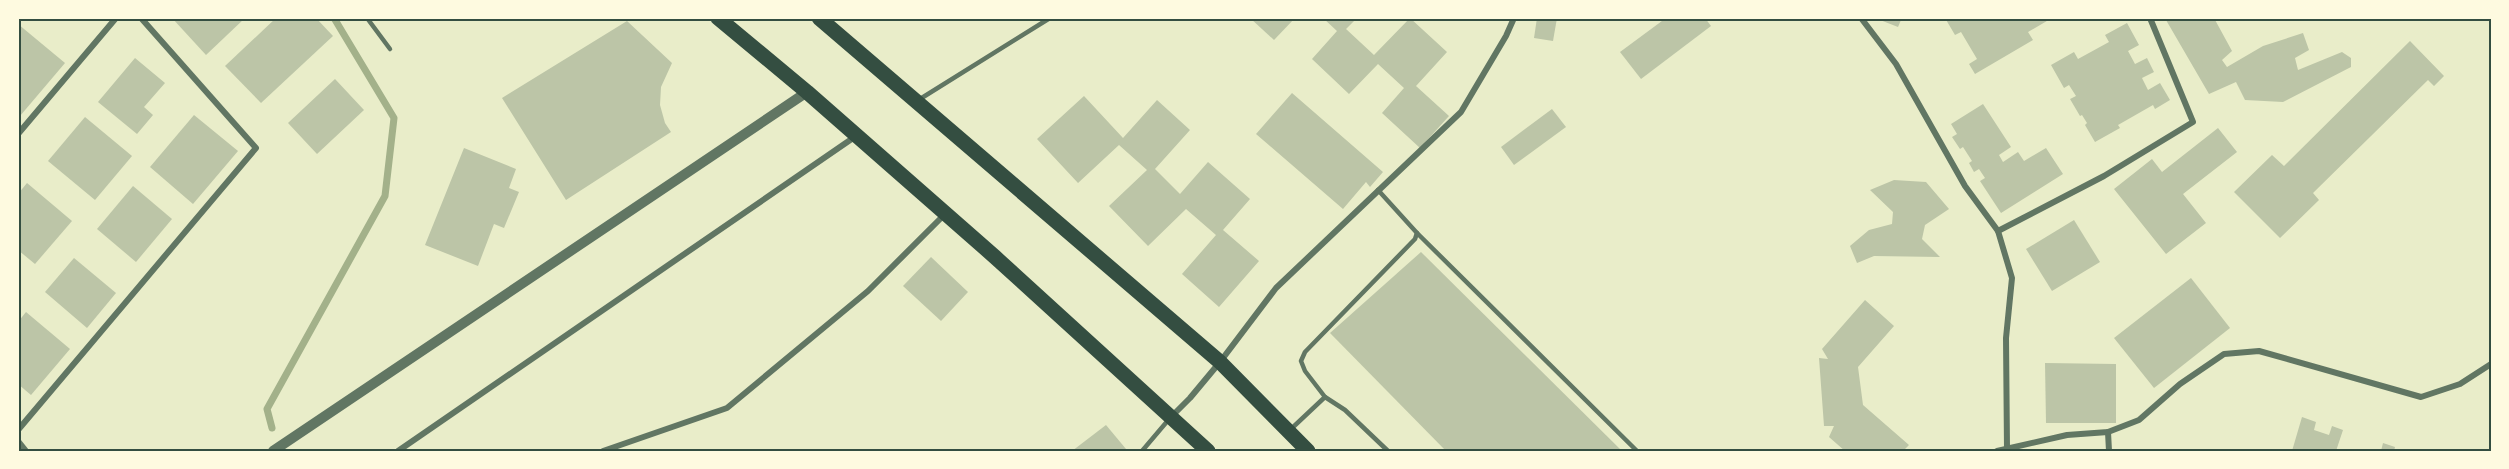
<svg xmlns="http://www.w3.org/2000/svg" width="2509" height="469" font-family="Lato,sans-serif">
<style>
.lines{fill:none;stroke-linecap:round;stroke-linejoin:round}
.stream{stroke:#a3b18a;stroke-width:7}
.building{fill:#bcc5a7}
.service{stroke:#617663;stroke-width:4.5}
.minor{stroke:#617663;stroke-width:6}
.tertiary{stroke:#617663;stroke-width:10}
.primary{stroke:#344e41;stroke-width:15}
.neatline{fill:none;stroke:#344e41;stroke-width:2}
</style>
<rect width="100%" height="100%" fill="#e9edc9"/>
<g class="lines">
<path class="stream" d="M272,428L267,409L385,196L394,118L334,18"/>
</g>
<g class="building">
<path d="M172,18H245L206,55Z"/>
<path d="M276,18H316L333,36L261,103L225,66Z"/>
<path d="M1250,18H1295L1274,40Z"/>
<path d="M1323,18H1357L1346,29L1374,55L1410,18L1447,52L1416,86L1449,116L1420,148L1382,113L1404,88L1378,64L1349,94L1312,59L1337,31Z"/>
<path d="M1537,18H1557L1553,41L1534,38Z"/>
<path d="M1666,18H1705L1711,26L1641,79L1620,52Z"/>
<path d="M1875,18H1897L1901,20L1898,27Z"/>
<path d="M1945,18H2052L2028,32L2033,40L1975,74L1969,64L1977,59L1961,32L1955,35Z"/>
<path d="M2169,18H2214L2232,51L2222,60L2227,67L2263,46L2303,33L2309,50L2295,58L2298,70L2342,52L2351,58V67L2283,102L2245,100L2236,82L2209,94L2166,20Z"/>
<path d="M627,21L672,63L661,87L660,105L665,123L671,132L566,200L502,98Z"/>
<path d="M2127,23L2139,45L2128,51L2135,64L2147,58L2154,72L2142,78L2148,90L2160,83L2170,100L2155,109L2153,105L2118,125L2120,128L2095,142L2085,125L2087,123L2082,115L2080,116L2070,99L2076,96L2069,85L2064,88L2051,65L2074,52L2078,59L2109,42L2105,35Z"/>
<path d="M18,24L65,63L20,116L18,115Z"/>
<path d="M2410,41L2444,76L2434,86L2428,80L2313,193L2319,200L2280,238L2234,192L2272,155L2284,166Z"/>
<path d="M135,58L165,83L144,107L153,115L137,134L98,102Z"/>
<path d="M335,79L364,110L317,154L288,123Z"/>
<path d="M1292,93L1383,172L1370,187L1366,182L1343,209L1256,134Z"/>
<path d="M1084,96L1123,138L1157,100L1190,130L1155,169L1180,194L1208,162L1250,199L1223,230L1259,261L1219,307L1182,274L1216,235L1186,209L1148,246L1109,206L1147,170L1119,145L1078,183L1037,139Z"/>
<path d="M1983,104L2011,147L1999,155L2003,162L2018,152L2024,161L2046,148L2063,174L2001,213L1980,181L1985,178L1979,169L1974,172L1969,163L1972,161L1963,147L1960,149L1952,137L1957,134L1951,124Z"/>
<path d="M1552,109L1566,127L1514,165L1501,147Z"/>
<path d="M194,115L238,151L193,204L150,167Z"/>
<path d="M85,117L132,156L95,200L48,161Z"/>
<path d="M2218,128L2237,152L2183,194L2206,223L2166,254L2114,189L2152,159L2162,172Z"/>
<path d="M464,148L516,169L509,188L519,192L504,228L494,224L478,266L425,245Z"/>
<path d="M1894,180L1926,182L1949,209L1925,225L1922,239L1940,257L1874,256L1857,263L1850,246L1869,230L1892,224L1893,212L1870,190Z"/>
<path d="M27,183L72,221L35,264L18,250V194Z"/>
<path d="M133,186L172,219L136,262L97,229Z"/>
<path d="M2074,220L2100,262L2052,291L2026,249Z"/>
<path d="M1421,252L1622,451H1446L1330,333Z"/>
<path d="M931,257L968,292L941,321L903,286Z"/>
<path d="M74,258L116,293L87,328L45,292Z"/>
<path d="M2191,278L2230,328L2154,388L2114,338Z"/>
<path d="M1865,300L1894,326L1858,367L1863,405L1909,445L1903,451H1845L1829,437L1834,426H1824L1819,358L1828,359L1822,349Z"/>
<path d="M26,312L70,349L31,395L18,384V322Z"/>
<path d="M2045,363L2116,364V423H2046Z"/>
<path d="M2302,417L2316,422L2314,430L2329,435L2332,426L2343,430L2336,451H2292Z"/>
<path d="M1106,425L1126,449L1124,451H1072Z"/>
<path d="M2383,443L2395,447L2394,451H2381Z"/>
</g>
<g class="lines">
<g class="service">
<path d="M367,18L390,49"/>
<path d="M920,99L1050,18"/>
<path d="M1378,190L1417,233L1637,451"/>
<path d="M1325,397L1305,371L1301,361L1305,352L1415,239L1417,233"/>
<path d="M1291,429L1325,397L1345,410L1388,451"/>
<path d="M1142,451L1170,418"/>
</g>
<g class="minor">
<path d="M1861,18L1896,64L1965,186L1998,231L2012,278L2006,338L2007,449"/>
<path d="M18,134L116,18"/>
<path d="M1998,231L2104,176L2193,122L2150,18"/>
<path d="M1172,416L1190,398L1220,362L1276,288L1461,112L1506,36L1514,18"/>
<path d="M18,430L256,148L141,18"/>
<path d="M2108,432L2109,451"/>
<path d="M18,441L26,451"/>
<path d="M398,451L856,136"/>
<path d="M603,451L727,408L868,291L944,215"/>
<path d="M1997,451L2067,435L2108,432L2139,420L2180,384L2224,354L2259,351L2421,397L2460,384L2491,364"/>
</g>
<path class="tertiary" d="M273,451L807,92"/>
<g class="primary">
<path d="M718,18L807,92L995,257L1208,451"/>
<path d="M819,18L1220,362L1308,451"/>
</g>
</g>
<rect width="2509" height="469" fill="none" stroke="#fefae0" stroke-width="39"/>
<rect x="20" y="20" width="2470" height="430" class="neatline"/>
</svg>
